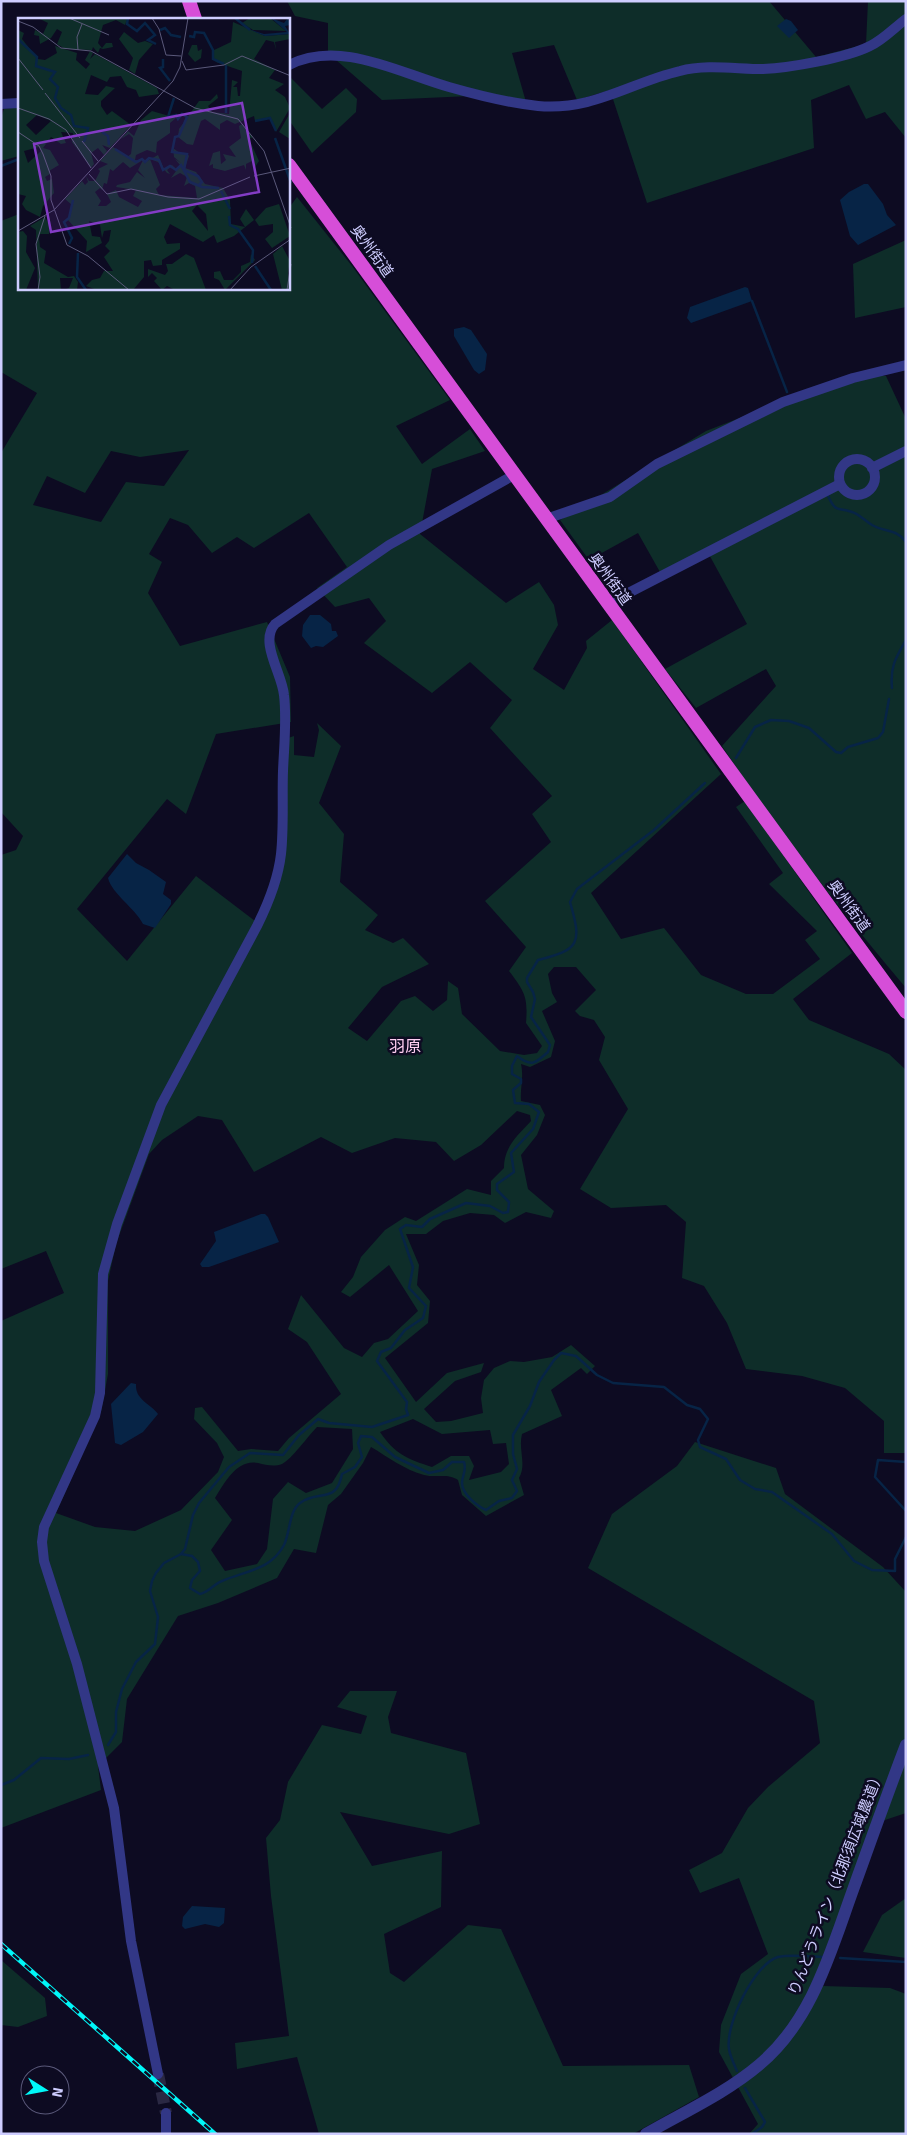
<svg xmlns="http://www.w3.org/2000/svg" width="907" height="2135" font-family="Signika,'Noto Sans JP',sans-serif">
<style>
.green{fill:#0e2d29;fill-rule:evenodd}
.water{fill:#072446}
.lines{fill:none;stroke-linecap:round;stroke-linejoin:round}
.stream{stroke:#072446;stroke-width:2.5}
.tertiary-tunnel{stroke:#2a2843;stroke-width:12;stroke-dasharray:12 6;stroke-linecap:butt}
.minor{stroke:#323786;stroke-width:10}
.tertiary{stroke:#323786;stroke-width:12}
.trunk{stroke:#d64ed8;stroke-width:14}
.rail-casing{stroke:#00f7f8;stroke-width:4.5}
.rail{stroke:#0d0b22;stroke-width:2.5;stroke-dasharray:8;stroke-linecap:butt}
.labels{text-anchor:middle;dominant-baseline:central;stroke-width:5;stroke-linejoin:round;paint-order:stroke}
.street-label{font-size:15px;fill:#cecdff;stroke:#0d0b22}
.neighbourhood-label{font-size:16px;fill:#ffcff2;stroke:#0d0b22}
.inset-river{fill:none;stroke:#072446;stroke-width:2.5}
.inset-road{fill:none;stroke:#5a597a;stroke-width:1}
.view{fill:#833cc5;fill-opacity:0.15;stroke:#833cc5;stroke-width:2.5}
.inset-edge{fill:none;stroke:#cecdff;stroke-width:2.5}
</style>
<rect width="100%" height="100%" fill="#0d0b22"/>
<g class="green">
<path d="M287,1H769L816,57L866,44L868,1H906V138L885,112L866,119L849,85L811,100L814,148L647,203L610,90L577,100L554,45L512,53L528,109L470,96L382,100L328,53V23L295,16Z"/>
<path d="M289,76L322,109L346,88L357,99L356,112L312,153L289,120Z"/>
<path d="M19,107V156L1,161V118L4,109Z"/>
<path d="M297,197L352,266L450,400L396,426L422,464L470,429L485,451L432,469L420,534L506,603L539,582L554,605L558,625L533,669L564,690L587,648L586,641L612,620L721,774L591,893L621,939L664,928L701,975L746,994H773L820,959L805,940L817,931L769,884L783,873L736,807L745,801L852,953L793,999L809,1020L889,1054L906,1070V1453H884V1421L845,1388L802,1376L746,1369L727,1323L704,1286L682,1278L686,1222L666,1205L611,1208L580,1189L628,1109L599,1060L605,1037L594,1020L580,1016L575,1011L596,990L576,967H554L548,974L552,993L557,1002L542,1011L555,1041L551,1057L530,1067L521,1064C524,1078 520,1087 521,1101L540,1105L545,1115L537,1135L521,1155L528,1189L554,1211L551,1218L526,1212L505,1223L494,1215L470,1213L443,1221L426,1234H406L419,1265L417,1285L430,1301L428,1323L385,1358L416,1402L447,1373L484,1363L481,1372L455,1381L424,1409L436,1422L451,1421L483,1413L481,1398L484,1380L494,1368L510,1361L524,1362L552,1357L571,1345L595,1366L587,1374L581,1368L551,1390L562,1416L522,1434C518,1450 527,1464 519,1478L524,1495L486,1516L462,1495L458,1480C448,1473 436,1478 424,1475C405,1470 388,1457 371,1447L363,1463L341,1494L328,1505L316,1553L294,1549L277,1578L218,1603L178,1616L127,1699L122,1742L98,1766L101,1790L1,1828V1321L64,1293L46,1251L1,1269V855L16,850L23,836L1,812V453L37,393L1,372V221L19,214V289H289V208ZM189,450L164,486L126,482L101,522L33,505L47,476L85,493L111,451L140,457ZM309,513L347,567L317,588L335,607L369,598L386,621L364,643L432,693L470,662L512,700L490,728L552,796L532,814L551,842L485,901L526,947L509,971C525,992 528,997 526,1023L542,1046L537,1053L524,1055L500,1051L462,1014L458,988L448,981L447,1000L433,1011L415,996L401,1001L367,1041L348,1028L382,987L429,964L403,938L393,943L365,930L378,915L340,882L344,834L319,803L341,746L317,723L319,730L314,757L294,755V736L288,738L283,855L255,921L196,876L127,961L77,909L167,799L186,814L216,734L291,722L290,677L267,622L180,646L148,593L162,562L149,554L170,518L188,525L212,553L237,537L254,548ZM517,1111L530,1115L531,1121C517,1136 504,1147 504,1168L491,1181V1195L467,1189L416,1221L405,1217L385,1230L361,1257L353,1277L341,1292L350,1297L389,1265L418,1311L388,1339L374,1343L362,1357L344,1348L301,1295L288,1329L307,1342L341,1394L289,1438L278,1451L251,1449L238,1451L202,1407L195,1408L194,1419L217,1443L224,1457L218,1472L181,1510L135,1531L95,1527L56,1513L101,1412L108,1374V1281L116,1244L149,1154L162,1140L198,1116L222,1120L254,1172L321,1137L352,1153L395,1138L436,1142L454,1161L481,1145ZM413,1419L442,1434L490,1430L493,1444L506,1443L509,1464L501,1472L469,1480L474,1466L469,1456H451L432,1467C407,1459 395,1454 380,1432ZM317,1427L352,1429L353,1449L332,1483L306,1493L288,1482L273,1499L267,1549L257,1564L225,1571L211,1550L232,1520L215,1498C225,1482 237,1459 258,1463C266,1465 274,1467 282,1464C291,1460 309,1435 317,1427Z"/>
<path d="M906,240V307L855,318L853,264Z"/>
<path d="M850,375L886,376L906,419V988C841,911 778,830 722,746L776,686L766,669L696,708L665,669L747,624L706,549L660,572L638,533L589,560L560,520L706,431Z"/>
<path d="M695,1442L776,1468L785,1494L883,1567L906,1592V1813L873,1824L823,1986L890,1988L906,1994V2134H749L758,2124L719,2052L721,2025L741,1974L768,1954L739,1878L700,1893L689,1870L722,1853L748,1808L768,1787L820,1743L814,1701L588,1568L612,1514L677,1466Z"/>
<path d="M350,1691H397L388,1717L391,1733L466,1753L480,1824L449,1834L340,1812L372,1866L442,1851L441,1907L384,1934L390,1973L404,1982L468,1925L501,1929L563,2066L689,2065L699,2097L633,2134H319L297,2057L237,2069L235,2043L289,2036L271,1896L266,1838L280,1820L288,1782L322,1725L361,1734L367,1716L337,1707Z"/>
<path d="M906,1898V1958L863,1952L882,1915Z"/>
<path d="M1,1960L45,1998L47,2016L18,2027L1,2025Z"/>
</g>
<g class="water">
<path d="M786,19L791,21L798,30L789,38L777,26Z"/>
<path d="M864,184H868L883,204L887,215L896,225L858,245L850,236L840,200L849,192Z"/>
<path d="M745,287L748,288L752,301L691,323L687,318L690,307Z"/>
<path d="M464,327L471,330L487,354L485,370L479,374L474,370L454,336V329Z"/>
<path d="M310,615H320L331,624L332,631H336L338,636L323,647L316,646L311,648L302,636L303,625Z"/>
<path d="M127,854L136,863L149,870L166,882L163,894L171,900V904L155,928L143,924C135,908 112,894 108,878Z"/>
<path d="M261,1214H265L268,1217L279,1242L209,1267H202L200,1264L216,1241L214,1232Z"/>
<path d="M131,1383L136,1384C135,1400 150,1403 158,1414L143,1432L121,1445L115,1443L111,1404Z"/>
<path d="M192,1906L225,1908L224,1923L219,1927L205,1924L185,1929L182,1926L183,1917Z"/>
</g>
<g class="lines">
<g class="stream">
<path d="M1,166L19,159"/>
<path d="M752,301L787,392"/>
<path d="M828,496C837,515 838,506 852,512C859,514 865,521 872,525C884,532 897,529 906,542"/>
<path d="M892,688C890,667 895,659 906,640"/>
<path d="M736,758L755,727L771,720L789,721L809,728L836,752L841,753L848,747L878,738L883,732L889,699"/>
<path d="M906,1462L878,1460L875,1477L906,1511"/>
<path d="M181,1554L192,1556L198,1562L200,1571L192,1580L190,1588L200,1594C209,1592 214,1584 222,1581C245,1571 271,1570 284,1545C290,1533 289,1511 300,1503C319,1489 336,1505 342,1474L355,1467L362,1457L358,1443L361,1436L372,1437L395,1457L429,1473L443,1470L452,1462H464C467,1471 462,1475 462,1483C462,1494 477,1506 486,1510L499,1501L512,1498L517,1491L512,1480L517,1469L513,1454V1435L530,1406L539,1382L554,1360L561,1353L576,1356L597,1375L613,1383L664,1387L687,1405L700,1409L708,1419L698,1440L700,1447L726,1459L740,1480L755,1489L772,1492L832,1534L854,1561L872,1570L895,1571V1559L906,1537"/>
<path d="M108,1745L116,1732V1712L122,1689L136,1662L155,1644L158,1617L150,1591L152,1581L156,1573L164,1563L181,1554L185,1549L193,1515L199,1503L229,1467L250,1453L283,1455L299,1435L318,1419L329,1423L372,1427L408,1415L406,1409L407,1402L377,1361L381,1352L391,1348L405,1330L423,1318L426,1306L409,1288L413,1267L400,1229L406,1225L422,1227L430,1219L466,1203L490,1206L503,1213L508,1212L509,1202L497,1190V1184L514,1172L511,1153L533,1129L539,1112L529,1104L515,1103L513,1090L521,1083V1079L512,1074V1066L517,1056C531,1067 535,1064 548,1052L550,1045L531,1017L535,999L533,992L527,982V978L538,960C580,950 582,943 570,902L577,889L654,830L705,783"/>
<path d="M1,1785L14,1780L41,1758L69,1759L88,1755"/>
<path d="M840,1958L906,1962"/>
<path d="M737,2071C734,2064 730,2056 729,2049C725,2025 754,1964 778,1957C791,1954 811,1957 825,1957"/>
<path d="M745,2088L765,2122L762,2127L752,2134"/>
</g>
<path class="tertiary-tunnel" d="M158,2074L166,2113"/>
<g class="minor">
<path d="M289,65C340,39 399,73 449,87C477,95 509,103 538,106C593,111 629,83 680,71C706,64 736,69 763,69C789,68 846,58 870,46C883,40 894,28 906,19"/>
<path d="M1,104L19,103"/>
<circle cx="857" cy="477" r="18"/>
<path d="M872,468L906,451"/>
<path d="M546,519L610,497L657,464L783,402L853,378L906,365"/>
<path d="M607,604L840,484"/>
<path d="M158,2074L131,1941L114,1808L77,1664L44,1561L42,1542L44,1527L95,1416L100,1393L103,1274L117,1224L161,1105L257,926C268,904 278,880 281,854C284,827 282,798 283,771C284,746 287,720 284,695C282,673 259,642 275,624L389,545L514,475"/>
<path d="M166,2113V2134"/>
</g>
<path class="tertiary" d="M646,2134C684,2112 726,2093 759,2065C813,2020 831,1950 854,1887C871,1840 888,1792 906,1745"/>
<g class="trunk">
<path d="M189,1L195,19"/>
<path d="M289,165L906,1012"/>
</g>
<defs>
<path id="rail" d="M1,1944L215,2134"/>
</defs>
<use href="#rail" class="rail-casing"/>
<use href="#rail" class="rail"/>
</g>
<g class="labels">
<g class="street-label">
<text transform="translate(372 251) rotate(54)">奥州街道</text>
<text transform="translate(610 579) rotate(54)">奥州街道</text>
<text transform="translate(849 906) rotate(54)">奥州街道</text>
<text transform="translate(836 1883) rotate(-69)">りんどうライン（北那須広域農道）</text>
</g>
<g class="neighbourhood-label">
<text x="405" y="1047">羽原</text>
</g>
</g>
<g transform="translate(18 18)">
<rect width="272" height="272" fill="#0d0b22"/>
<path d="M20,0H110L107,7L98,2L85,7L80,25L84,30L88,25H94L95,29L85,31L82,30L80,35L75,29L74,32L47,31L39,26L44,14L39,11L33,20L22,26L21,18L16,17L17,12L25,16L30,5ZM232,0H252L268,13L235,12L224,5ZM215,4L247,18L272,16V21L257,24L258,32L256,24L248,22L236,41L257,52L251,60L266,66L257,72L267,79L272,90L258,114L252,100L237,103L236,98L217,106L209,102L202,106V112L187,101L183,103L175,127L169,126L160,119L161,111L181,83H192L199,76L200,80L190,88L194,94L211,96L214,62L220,64L215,69H219L220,78H222L224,53L198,44L194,38V33L213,24ZM0,12L6,15L4,21L20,41L27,42L39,35L37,28L59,35L58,42L68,51L72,46L67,42L72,33L75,35L72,41L77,36L139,70L141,76L121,79L118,72L109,69L103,58L92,59L89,64L73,57L67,76L80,77L88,68L97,70L83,83V88L89,97L94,93L113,107L92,130L84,127L89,133L86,137L80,130L73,135L76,146L73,150L54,124L55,115L43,114L48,125L43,126L33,119L25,130L32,132L41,147L31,153L32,156L27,159L29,163L34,161L36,175L25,188L22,199L8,192L4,186L8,178L0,176ZM19,97L33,103L18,117L8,107ZM21,129L23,133L10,145L6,133ZM106,14L120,25L127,23L135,26L121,42L117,56L111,52L115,40L101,21ZM174,27H179L180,33L184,31L183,40L177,44L170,36ZM134,93L158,100L152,105V115L139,124L138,135L129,132L118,137L117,142L129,143L140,137L146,151L154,147L158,151L162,147L157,141L163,145L156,139L155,130L163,136L169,135L171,138L167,150L178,154L187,166L205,170L212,182L213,206L227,209L222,201L228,191L236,202L216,218L199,225L196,217L185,224L152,206L146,219L149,226L162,225V231L144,242V247L135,248L133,242L126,243V259L115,272H79L68,268L74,262L82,260L86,253H95L86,239L92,233L87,228L91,223L93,212L86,213L84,220L82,207L71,203L74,218L82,219L84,225L68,234L69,223L50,202L54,187L47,181L64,163L67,167L70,164L68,158L71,163H77L82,153L80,151L90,146L82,143L95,129L109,139L113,136L115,120L111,116L103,121L110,113L116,118L123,102ZM132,141L140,144L149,155L152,156L149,152L153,149L156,151L158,153L153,160L162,155L169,159L166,168L171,165L177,168L179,180L141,177L138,171L142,167ZM125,142L120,152L127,160L119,154L112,164L99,167L98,169L118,172L115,178L124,183L120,189L101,179L98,172L89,176L93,184L88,188H80L83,183L77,174L82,170L84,172L86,165L89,166L92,151L95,153L105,144L112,150ZM179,187L188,196L190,213L174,193ZM272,95V121L261,114ZM224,106L235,119L231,121L241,143L237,149L236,142L228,146V152L226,147L207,153L195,150V146L191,148L195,135L202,133L203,146L208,142L205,136L218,139L211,129L223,120L221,108ZM261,186L272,218L254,230L247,221L255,214V206L241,208L237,202L248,190ZM27,199L32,208L31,216H22L21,220L22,229L28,233L26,245L50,259L56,258L60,264L59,272H45L51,270L55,260H42L43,272H20L18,212L12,208ZM5,213L9,218L8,234L17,250L8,272H0V214ZM264,228L272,243L270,255L272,272H264L255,236ZM168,236L176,240L188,272H157L149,268L144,272L136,263L139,260L134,255L130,259V251L147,257L150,253L148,246H154ZM233,236L237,242L207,272L201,262L196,260V254L202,253L206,262H215L223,254V248L232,244Z" fill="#0e2d29" fill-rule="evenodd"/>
<path d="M253,0L266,5L270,0L272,7L267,8L272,16L247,18L230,11L246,16L269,14Z" fill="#072446"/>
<path class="inset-river" d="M110,0L109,6L119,13L127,5L137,17L130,22L138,26M217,0L232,12M142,12L147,10L153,17L163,19M171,18L176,19L177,14L186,15L195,32V41L206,46M0,21L19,39L18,48L37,54L32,61L40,69L37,80L43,90L53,97L56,108L70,110L66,124M145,41V49L142,50L152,63M156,80L150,99L158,97L160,101L164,96L169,99L161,118L157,119L154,134L169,136L166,152L180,158L184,164L181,167M208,95V47M237,103L252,100L258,113M84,114L90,118L91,127M257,120L273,165M97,131L118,144L124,141L127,144L131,140L141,142L145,152L152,148L158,152L163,147L172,164L184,169L201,170M203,173L212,191M211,198L212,207L220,211L235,232L234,245M51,226L54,220L46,204L51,200L55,182M60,235L59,259L68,272M237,248L253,272"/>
<path class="inset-road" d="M51,0L91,17M134,0L141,11L148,37L163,38M0,3L15,9L43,30L73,33L177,90L220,101L246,133L273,210M60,32L59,19L64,6M0,40L25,72M164,43L168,52L206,47L224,38L273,58M27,75L62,120M0,90L31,101L48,112L73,150M0,114L21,128L25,136L33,158V182L49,227L70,238L111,272M64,123L80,143M71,156L89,176L113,171L150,179L181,181L232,159M236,158L273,150M0,213L36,192L155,63L162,49L170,0M20,272L22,259L18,226L27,198M212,272L233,249L273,221M269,272L273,246"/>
<path class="view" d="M224,85L241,174L33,214L16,126Z"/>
<rect width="272" height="272" class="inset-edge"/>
</g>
<rect width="907" height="2135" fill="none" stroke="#cecdff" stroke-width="5"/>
<g transform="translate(45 2090) rotate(101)"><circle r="24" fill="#0d0b22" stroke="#5a597a"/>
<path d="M0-4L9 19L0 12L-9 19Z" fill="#00f7f8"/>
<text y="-8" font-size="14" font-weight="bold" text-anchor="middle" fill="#cecdff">N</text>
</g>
</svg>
